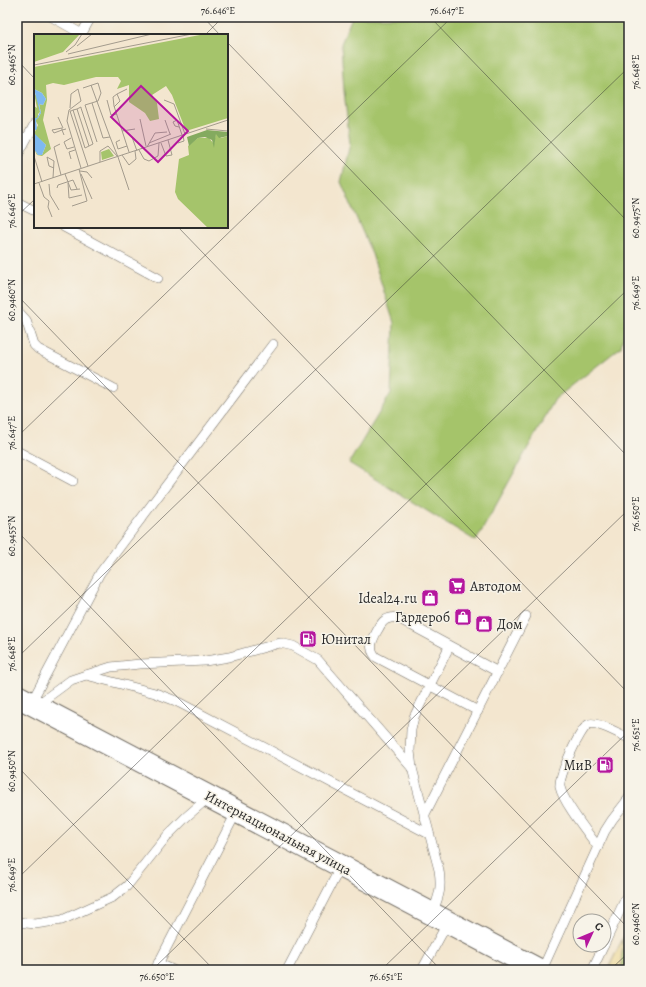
<svg xmlns="http://www.w3.org/2000/svg" width="646" height="987" font-family="Alegreya,serif">
<style>
.green{fill:#a5c46b;stroke:#68784b}
.sand{fill:#eeda9e;stroke:#8c8264}
.lines{fill:none;stroke-linecap:round;stroke-linejoin:round}
.service-casing{stroke:#716c64;stroke-width:10}
.primary-casing{stroke:#716c64;stroke-width:24}
.service{stroke:#fff;stroke-width:9}
.primary{stroke:#fff;stroke-width:22}
.ticks{fill:none;stroke:#2b2b2b;stroke-width:1;stroke-opacity:0.45}
.labels{text-anchor:middle;dominant-baseline:central;stroke-width:3;stroke-linejoin:round;paint-order:stroke}
.poi-label{font-size:14px;fill:#2b2b2b;stroke:#f7f3e8;text-anchor:start}
.street-label{font-size:14px;fill:#2b2b2b;stroke:#f7f3e8}
.inset-road{fill:none;stroke:#a39b8d;stroke-width:1}
.view{fill:#b5179e;fill-opacity:0.15;stroke:#b5179e;stroke-width:2}
.inset-edge{fill:none;stroke:#2b2b2b;stroke-width:2}
.neatline{fill:none;stroke:#2b2b2b;stroke-width:1.5}
.ticks-label{font-size:10px;text-anchor:middle;fill:#2b2b2b}
</style>
<rect width="100%" height="100%" fill="#f7f3e8"/>
<filter id="ink" filterUnits="userSpaceOnUse"><feTurbulence type="fractalNoise" baseFrequency=".025" numOctaves="2"/><feDisplacementMap in="SourceGraphic" scale="8" xChannelSelector="R" yChannelSelector="G"/><feConvolveMatrix kernelMatrix="1 2 1 2 8 2 1 2 1" color-interpolation-filters="sRGB"/></filter>
<filter id="wash" filterUnits="userSpaceOnUse"><feTurbulence type="fractalNoise" baseFrequency=".012" numOctaves="4" result="noise"/><feDisplacementMap in="SourceGraphic" scale="16" xChannelSelector="R" yChannelSelector="G"/><feGaussianBlur stdDeviation="0.9" result="paint"/><feColorMatrix in="noise" values="0 0 0 0 0 0 0 0 0 0 0 0 0 0 0 0 0 1.4 0 .05"/><feComposite in="paint" operator="in"/></filter>
<g filter="url(#wash)">
<rect width="100%" height="100%" fill="#f3e6cf"/>
<g class="green">
<path d="M352,17H629V306L621,347L555,399L476,541L349,463L391,393L394,323L372,254L341,182L350,144L344,91L341,44Z"/>
<path d="M629,925V970H626L621,965L623,938Z"/>
</g>
<path class="sand" d="M623,938L621,965L626,970H609L608,969Z"/>
</g>
<g filter="url(#ink)">
<g class="lines">
<defs>
<g id="service">
<path d="M52,17L82,34"/>
<path d="M81,35L91,17"/>
<path d="M17,134L26,139"/>
<path d="M17,157L35,123"/>
<path d="M17,202L35,211"/>
<path d="M64,227L158,278"/>
<path d="M17,310L26,320L34,345L38,349L113,388"/>
<path d="M17,451L73,481"/>
<path d="M86,675L155,693L176,701L429,834"/>
<path d="M31,703L100,573L273,344"/>
<path d="M37,705L71,680L86,675L111,667L140,664L205,661L229,657L280,643L293,646L318,660L412,768"/>
<path d="M478,711L376,657C368,648 372,641 377,631C379,628 381,623 384,621C387,618 391,618 396,617L498,672"/>
<path d="M424,816L526,616"/>
<path d="M598,847C588,833 563,802 560,787C558,777 580,728 589,724C597,721 621,735 629,738"/>
<path d="M432,914C439,896 442,889 439,870L412,768L410,751L411,730L414,717L449,647"/>
<path d="M17,922L35,924L62,920L113,897L127,886L167,836L186,817L209,797"/>
<path d="M604,945L629,891"/>
<path d="M158,963L173,970"/>
<path d="M155,970L237,811"/>
<path d="M287,970L341,866"/>
<path d="M422,970L448,922"/>
<path d="M542,970L605,831L612,820L629,798"/>
<path d="M592,970L604,945"/>
</g>
<path id="primary" d="M17,696L539,970"/>
</defs>
<use href="#service" class="service-casing"/>
<use href="#primary" class="primary-casing"/>
<use href="#service" class="service"/>
<use href="#primary" class="primary"/>
</g>
</g>
<path class="ticks" d="M203,17L220,35M430,17L629,223M205,35L223,17M227,42L629,458M17,60L35,79M17,216L35,199M178,227L629,694M17,295L629,929M17,437L452,17M17,531L441,970M17,658L629,67M17,766L214,970M17,879L629,288M152,970L629,509M381,970L629,731M610,970L629,952"/>
<defs>
<symbol id="supermarket-square" viewBox="-11 -11 22 22"><rect x="-9" y="-9" width="18" height="18" rx="4" fill="#b5179e" stroke="#f7f3e8"/><path d="M-6-5.5h2.5l.6 2H6L4.5 2H-2.5L-4.4-4H-6ZM-1.5 3.2a1.3 1.3 0 1 0 .1 0ZM3 3.2a1.3 1.3 0 1 0 .1 0Z" fill="#fff"/></symbol>
<symbol id="shop-square" viewBox="-11 -11 22 22"><rect x="-9" y="-9" width="18" height="18" rx="4" fill="#b5179e" stroke="#f7f3e8"/><path d="M-5-2.5h2.3a2.7 3.5 0 0 1 5.4 0H5L5.5 6h-11ZM-1.5-2.5h3a1.5 2.3 0 0 0-3 0Z" fill="#fff"/></symbol>
<symbol id="fuel-square" viewBox="-11 -11 22 22"><rect x="-9" y="-9" width="18" height="18" rx="4" fill="#b5179e" stroke="#f7f3e8"/><path d="M-5.5-6h7V0h2V4h1.3V-2.5L3-4.5l.8-.8L6-3V5H2.5V1h-1V6h-7ZM-4.2-4.7v3.2H.2V-4.7Z" fill="#fff"/></symbol>
</defs>
<g fill-rule="evenodd">
<use href="#supermarket-square" x="447" y="576" width="20" height="20"/>
<use href="#shop-square" x="420" y="588" width="20" height="20"/>
<use href="#shop-square" x="453" y="607" width="20" height="20"/>
<use href="#shop-square" x="474" y="614" width="20" height="20"/>
<use href="#fuel-square" x="298" y="629" width="20" height="20"/>
<use href="#fuel-square" x="595" y="755" width="20" height="20"/>
</g>
<g class="labels">
<g class="poi-label">
<text x="470" y="586">Автодом</text>
<text x="417" y="598" text-anchor="end">Ideal24.ru</text>
<text x="450" y="617" text-anchor="end">Гардероб</text>
<text x="497" y="624">Дом</text>
<text x="321" y="639">Юнитал</text>
<text x="592" y="765" text-anchor="end">МиВ</text>
</g>
<g class="street-label">
<text transform="translate(278 833) rotate(28)">Интернациональная улица</text>
</g>
</g>
<g transform="translate(34 34)">
<rect width="194" height="194" fill="#f3e6cf"/>
<path d="M0,0H46L29,18L0,28ZM171,0H194V84L152,97L138,61L132,52L118,61L123,69L125,85L116,87L111,79L95,68V51L83,55L87,47L84,43H62L30,51L19,49L12,51L13,66L9,86L17,115L8,122L3,121L0,115L4,121H8L12,111L0,100L4,91L0,84V72L3,74L0,59L3,62L6,78L4,80V84L7,79L5,70L9,71L12,65L8,59L0,55V33ZM182,99L187,104L194,102V194H174L144,165L141,158L145,125L155,121L154,112L164,104H175L180,110ZM75,115L80,122L68,126L67,118Z" fill="#a5c46b"/>
<path d="M173,96L194,98V102L185,104L182,100L180,114L178,106L171,103L164,104L155,112L153,103Z" fill="#84aa5f"/>
<path d="M0,55L8,59L12,65L9,71L5,70L7,79L4,84L2,86L3,95L0,97V84H3L6,78ZM0,99L12,111L8,121H4L0,115Z" fill="#7eb9f0"/>
<path class="inset-road" d="M43,12L58,0M32,18L41,11L48,0M34,20L118,0M0,31L158,0M57,51L76,103L69,104L58,69M49,54L64,49M83,60L79,63L80,72L95,118M73,66L77,81L83,80M130,66L140,70L151,100M80,73L86,67L83,60L93,55M36,74L37,60L44,55L47,67L35,76L33,87L47,134M43,75L55,112L59,110L47,74V73L43,75L39,76L37,77H36L54,132M39,76L51,114L55,112M24,83L29,94M106,85L112,112M131,86L136,100M145,93L141,92L139,88L143,86L148,101M172,95L194,97M88,97L101,95M30,101L28,96V94L18,96L20,99L28,96L32,95M76,103L84,123M98,103L103,117M37,104L30,108L33,115L40,113M86,106L82,108L84,115L93,112M63,108L51,71L64,67L67,59L64,49M115,109L137,100M127,109L132,122L138,121L134,106M144,109L150,107L149,101M26,110L20,113L27,141M113,113L121,99L133,98M105,116L110,125L115,127L124,122L125,109M88,121L95,131L102,125L101,117M0,122L8,148M37,125L35,118L41,116M66,128V117L74,112L84,123L95,156M46,137L53,138L58,144M31,140L37,156L46,155M47,140L58,165M19,144L20,127L13,123L15,132L20,134M5,149L10,163L15,167L14,173L18,183M34,149L35,164L48,161M0,150L194,86M15,150L16,161L25,176M23,154L24,151L39,146L43,155M38,172L53,167L45,135"/>
<path class="view" d="M107,52L154,97L124,128L77,83Z"/>
<rect width="194" height="194" class="inset-edge"/>
</g>
<rect width="646" height="987" fill="none" stroke="#f7f3e8" stroke-width="44"/>
<g transform="translate(592 933) rotate(46)"><circle r="19" fill="#f7f3e8" stroke="#a5a39c"/>
<path d="M0-3L7 15L0 10L-7 15Z" fill="#b5179e"/>
<text y="-6" font-size="11" font-weight="bold" text-anchor="middle" fill="#2b2b2b">С</text>
</g>
<rect x="22" y="22" width="602" height="943" class="neatline"/>
<g class="ticks-label">
<text x="218" y="14">76.646°E</text>
<text x="447" y="14">76.647°E</text>
<text transform="translate(11 65) rotate(-90)" y="4">60.9465°N</text>
<text transform="translate(635 72) rotate(-90)" y="4">76.648°E</text>
<text transform="translate(11 211) rotate(-90)" y="4">76.646°E</text>
<text transform="translate(635 218) rotate(-90)" y="4">60.9475°N</text>
<text transform="translate(635 293) rotate(-90)" y="4">76.649°E</text>
<text transform="translate(11 300) rotate(-90)" y="4">60.9460°N</text>
<text transform="translate(11 433) rotate(-90)" y="4">76.647°E</text>
<text transform="translate(635 514) rotate(-90)" y="4">76.650°E</text>
<text transform="translate(11 536) rotate(-90)" y="4">60.9455°N</text>
<text transform="translate(11 654) rotate(-90)" y="4">76.648°E</text>
<text transform="translate(635 735) rotate(-90)" y="4">76.651°E</text>
<text transform="translate(11 771) rotate(-90)" y="4">60.9450°N</text>
<text transform="translate(11 875) rotate(-90)" y="4">76.649°E</text>
<text transform="translate(635 924) rotate(-90)" y="4">60.9460°N</text>
<text x="157" y="980">76.650°E</text>
<text x="386" y="980">76.651°E</text>
</g>
</svg>
